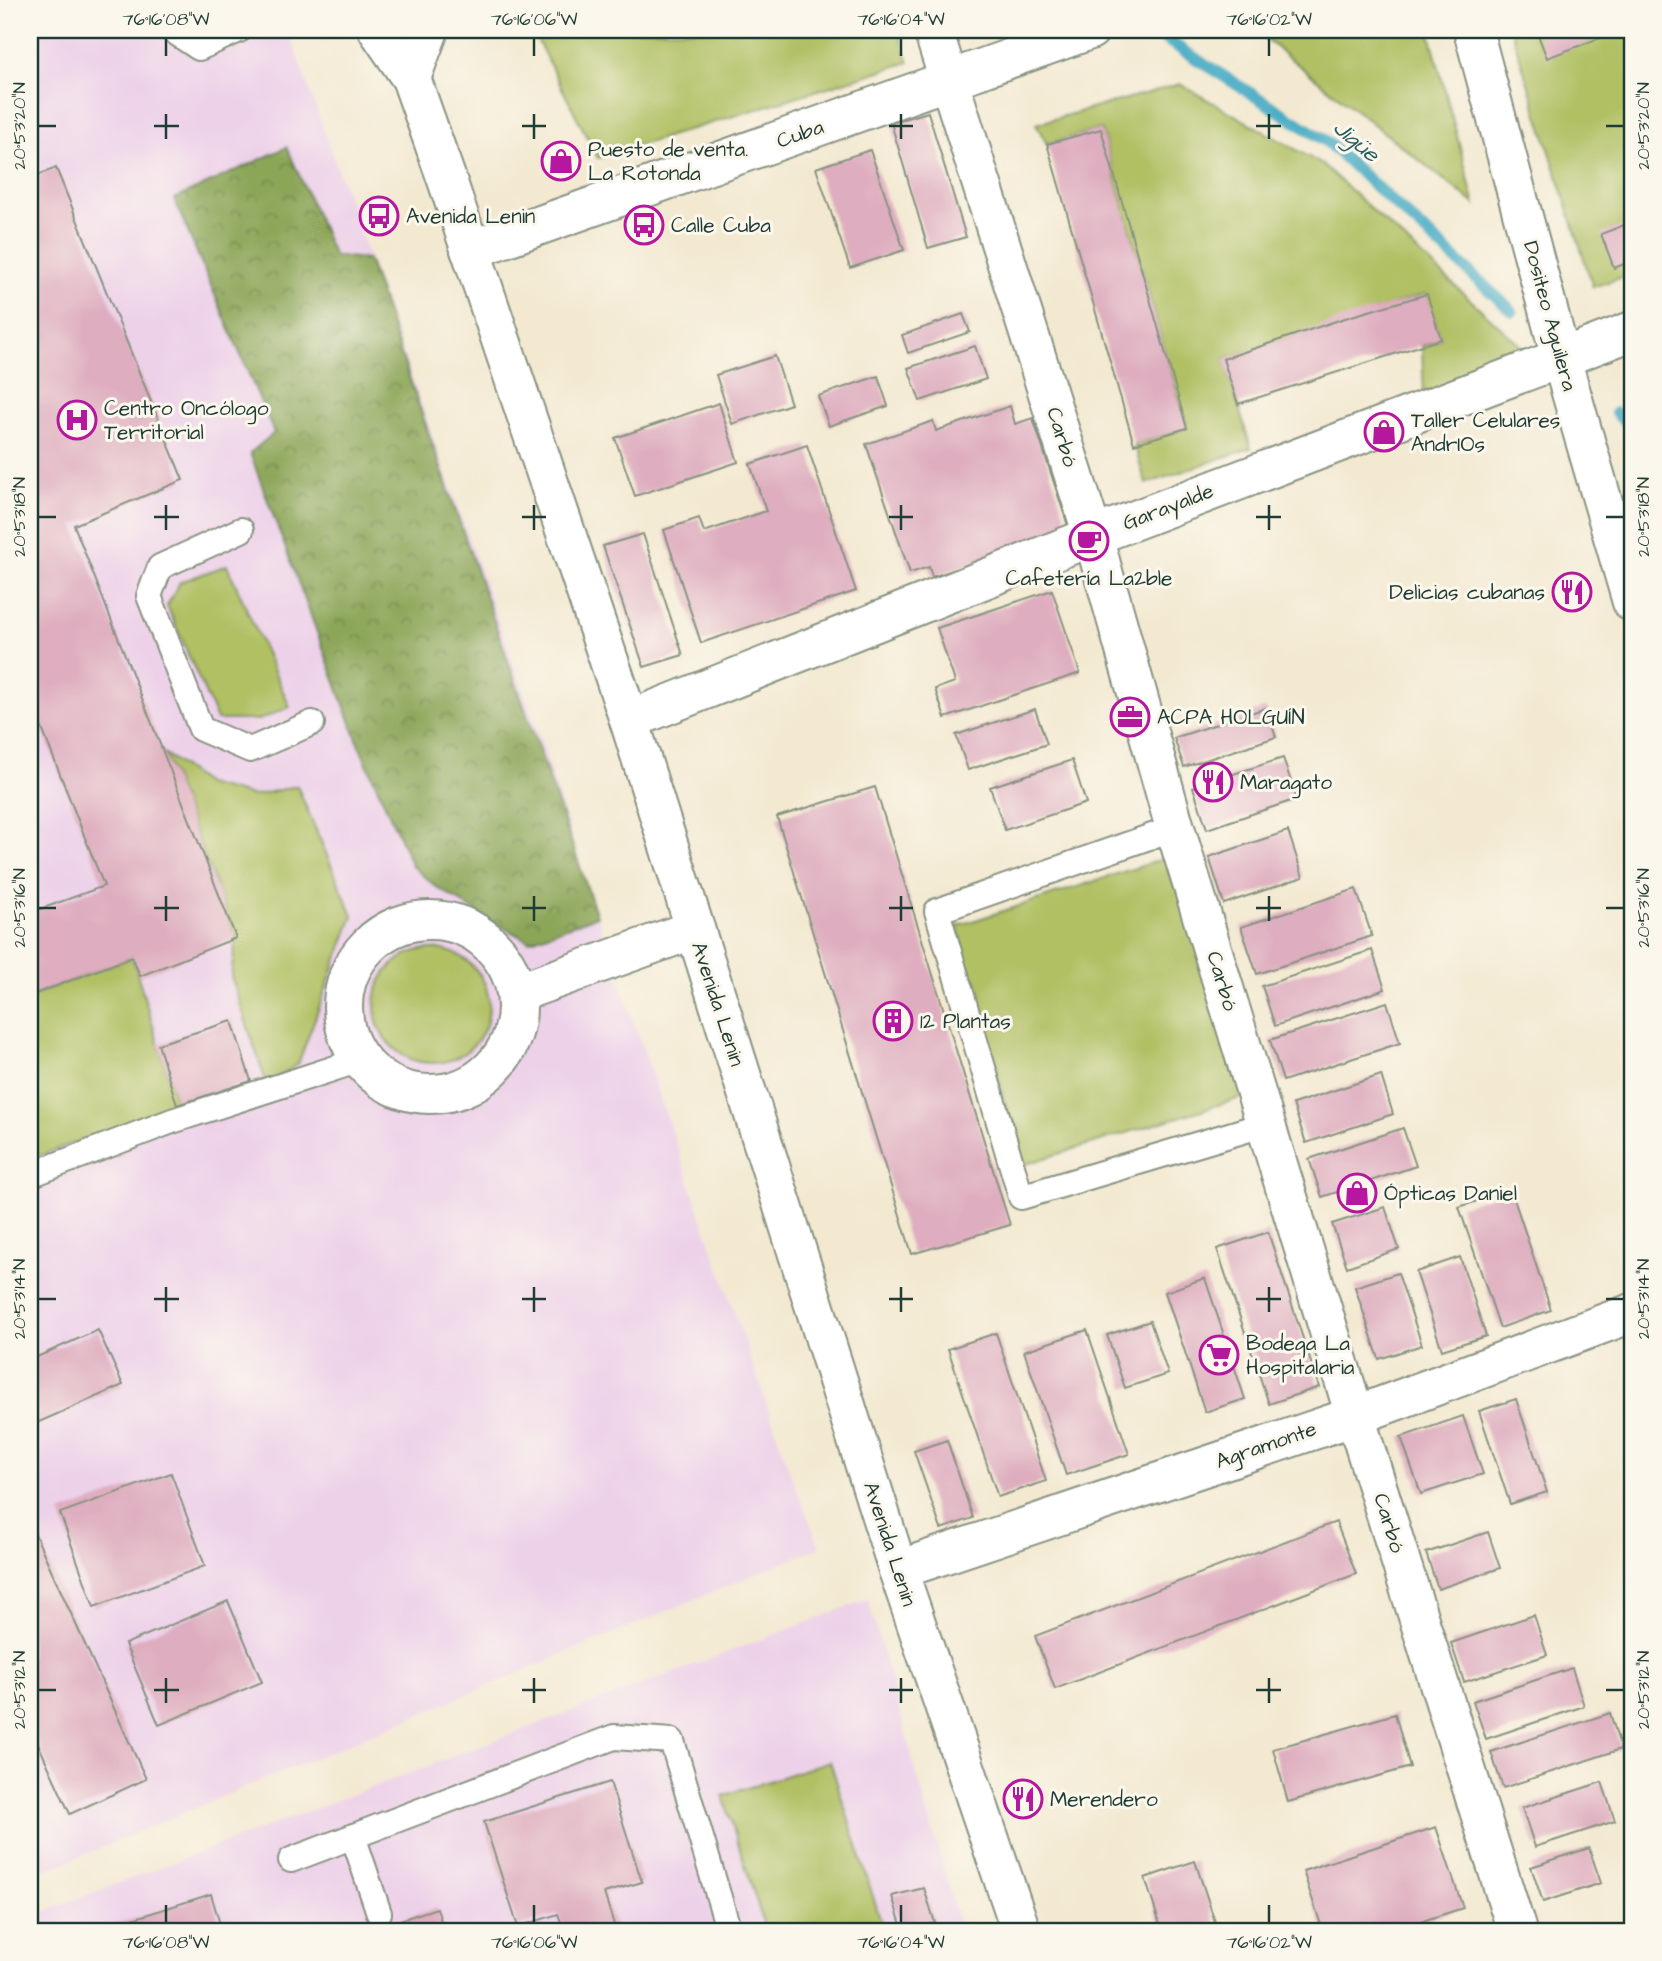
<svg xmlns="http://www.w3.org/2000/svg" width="1662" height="1961" font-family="'Architects Daughter',sans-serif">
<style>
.built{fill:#edd1e9}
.green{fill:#b0c063;stroke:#687e4c;stroke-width:2}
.forest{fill:url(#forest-crowns);stroke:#567246;stroke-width:2}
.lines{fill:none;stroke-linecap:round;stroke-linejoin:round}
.stream{stroke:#44aac4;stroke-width:12}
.building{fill:#deadbf}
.service-casing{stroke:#899382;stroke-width:28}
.minor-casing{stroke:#899382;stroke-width:42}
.tertiary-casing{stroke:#899382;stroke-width:42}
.service{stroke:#fff;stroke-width:24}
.minor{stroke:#fff;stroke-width:38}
.tertiary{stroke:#fff;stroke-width:38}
.ticks{fill:none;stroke:#1f3d34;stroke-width:2.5}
.labels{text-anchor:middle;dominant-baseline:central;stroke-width:6;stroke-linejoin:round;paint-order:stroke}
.street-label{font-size:21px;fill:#1f3d34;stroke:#fbf7ec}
.poi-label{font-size:21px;fill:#1f3d34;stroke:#fbf7ec;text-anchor:start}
.water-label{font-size:23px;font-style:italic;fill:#2a5e5f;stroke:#fbf7ec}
.neatline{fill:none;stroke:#1f3d34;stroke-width:2.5}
.ticks-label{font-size:18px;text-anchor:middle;fill:#1f3d34}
</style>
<defs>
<pattern id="forest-crowns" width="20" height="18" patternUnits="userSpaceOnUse" patternTransform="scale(1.75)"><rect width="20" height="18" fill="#8ca659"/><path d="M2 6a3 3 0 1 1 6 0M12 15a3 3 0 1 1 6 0" fill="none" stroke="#72884a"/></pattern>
</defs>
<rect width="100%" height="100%" fill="#fbf7ec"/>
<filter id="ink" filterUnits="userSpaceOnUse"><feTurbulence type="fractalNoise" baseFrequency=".0143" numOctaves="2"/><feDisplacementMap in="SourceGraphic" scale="14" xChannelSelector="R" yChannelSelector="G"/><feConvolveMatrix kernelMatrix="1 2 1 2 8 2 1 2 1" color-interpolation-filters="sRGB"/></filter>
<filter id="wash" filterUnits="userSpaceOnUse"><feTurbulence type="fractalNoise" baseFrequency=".00686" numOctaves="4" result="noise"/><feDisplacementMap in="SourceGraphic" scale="28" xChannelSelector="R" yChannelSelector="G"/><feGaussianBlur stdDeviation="1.57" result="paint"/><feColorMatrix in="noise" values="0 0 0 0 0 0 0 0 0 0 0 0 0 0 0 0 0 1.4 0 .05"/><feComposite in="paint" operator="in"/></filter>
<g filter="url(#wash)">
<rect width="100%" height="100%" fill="#f3e9d1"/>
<g class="built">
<path d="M30,30H288L539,734L597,916L791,1475L820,1547L45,1871L30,1838Z"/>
<path d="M868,1599L961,1931H30V1918L37,1914Z"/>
</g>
<g class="green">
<path d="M532,30H898L909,62L598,158Z"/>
<path d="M1254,30H1429L1475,204Z"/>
<path d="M1511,30H1632V274L1593,287Z"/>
<path d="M1180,84L1323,165L1535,359L1424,400L1422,346L1441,339L1426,294L1224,359L1251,448L1146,484L1134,444L1187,428L1101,129L1047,144L1036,124Z"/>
<path d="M227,565L290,707L259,720H217L167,606L180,582Z"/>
<path d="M164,753L206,784L253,796L297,786L353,916L298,1064L267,1085L231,976L236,938Z"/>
<path d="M1172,856L1244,1097L1022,1165L957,926Z"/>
<circle cx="432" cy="1006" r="57"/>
<path d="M132,957L177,1105L30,1159V996Z"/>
<path d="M830,1761L884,1931H766L723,1796Z"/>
</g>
<path class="forest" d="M287,147L334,256L368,259L597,916L529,941L494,923L435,886L412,866L361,750L250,453L274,433L174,199Z"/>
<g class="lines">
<g class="stream">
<path d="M1151,30L1326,141L1512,311"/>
<path d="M1616,413L1632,428"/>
</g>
</g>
<g id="blocks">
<g class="building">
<path d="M1536,30H1621L1547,58Z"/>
<path d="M928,112L966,237L928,248L891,123Z"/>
<path d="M1101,129L1187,428L1134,444L1047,144Z"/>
<path d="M870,150L904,250L850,268L816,168Z"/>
<path d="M56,168L183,480L74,525L236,938L140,976L132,957L30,996V913L104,886L41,726L30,730V178Z"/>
<path d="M1632,222V261L1614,268L1601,234Z"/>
<path d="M1427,294L1441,339L1238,404L1223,359L1345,318Z"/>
<path d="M963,314L970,332L908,353L902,335Z"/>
<path d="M975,346L986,379L920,401L908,368Z"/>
<path d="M775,356L791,404L732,424L716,375Z"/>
<path d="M878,376L888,406L829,426L818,396Z"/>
<path d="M719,403L738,462L635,496L615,438Z"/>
<path d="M1010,406L1015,424L1033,418L1070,532L932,577L929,567L910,573L866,444L933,421L936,431Z"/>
<path d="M807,445L856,591L701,643L664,530L699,518L704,532L766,511L750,464Z"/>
<path d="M643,534L683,655L644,667L603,546Z"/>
<path d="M1052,590L1080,673L945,718L935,689L955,682L937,628Z"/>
<path d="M1266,708L1276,737L1184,767L1174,738Z"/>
<path d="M1035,709L1047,744L968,770L956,735Z"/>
<path d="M1283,758L1297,799L1207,829L1193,787Z"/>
<path d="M1072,760L1086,803L1005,830L990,787Z"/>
<path d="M875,787L1010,1225L912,1254L777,817Z"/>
<path d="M1288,831L1303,877L1224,904L1209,857Z"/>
<path d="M1356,889L1372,936L1257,974L1241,927Z"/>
<path d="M1372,950L1385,989L1275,1026L1262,986Z"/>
<path d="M1387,1002L1400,1043L1283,1081L1270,1040Z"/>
<path d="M232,1021L251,1081L177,1105L158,1044Z"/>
<path d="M1381,1075L1393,1114L1306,1143L1293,1104Z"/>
<path d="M1403,1128L1416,1166L1322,1197L1309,1159Z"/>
<path d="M1511,1190L1551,1310L1500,1328L1459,1207Z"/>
<path d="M1385,1207L1399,1249L1347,1267L1332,1224Z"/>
<path d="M1268,1232L1319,1387L1269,1404L1217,1249Z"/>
<path d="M1460,1257L1486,1336L1442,1350L1416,1272Z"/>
<path d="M1398,1273L1422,1345L1379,1359L1355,1287Z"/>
<path d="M1205,1278L1245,1399L1205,1412L1165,1292Z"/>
<path d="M1150,1321L1168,1374L1125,1388L1107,1335Z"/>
<path d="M98,1330L123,1385L30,1426V1360Z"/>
<path d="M1087,1330L1129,1454L1066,1475L1024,1351Z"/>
<path d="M996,1333L1046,1481L998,1497L948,1349Z"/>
<path d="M1516,1399L1547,1492L1510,1504L1479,1411Z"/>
<path d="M1463,1416L1483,1474L1421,1494L1401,1437Z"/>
<path d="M947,1440L973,1518L941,1529L914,1451Z"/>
<path d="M171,1473L205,1566L94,1607L60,1513Z"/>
<path d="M1336,1522L1356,1574L1055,1689L1035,1636Z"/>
<path d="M30,1523L146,1779L70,1814L30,1726Z"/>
<path d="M1488,1532L1500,1568L1438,1589L1426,1553Z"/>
<path d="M228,1601L262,1682L159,1725L125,1644Z"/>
<path d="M1534,1615L1547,1655L1464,1682L1451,1643Z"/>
<path d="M1572,1668L1584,1706L1486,1739L1473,1701Z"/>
<path d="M1610,1713L1621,1749L1503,1788L1491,1752Z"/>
<path d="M1395,1714L1410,1767L1288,1802L1273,1749Z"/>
<path d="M610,1782L642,1882L604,1893L616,1931H564L558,1914L518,1927L484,1822Z"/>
<path d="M1602,1782L1615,1821L1535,1847L1522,1808Z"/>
<path d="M1436,1827L1463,1908L1391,1931H1323L1303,1871Z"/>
<path d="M1589,1848L1601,1883L1543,1902L1531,1867Z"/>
<path d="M1195,1861L1218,1931H1162L1145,1878Z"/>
<path d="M924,1888L935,1923L903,1931L892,1896Z"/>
<path d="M211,1894L222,1931H95Z"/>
<path d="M437,1908L444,1931H366Z"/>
</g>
</g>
</g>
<g filter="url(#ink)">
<use href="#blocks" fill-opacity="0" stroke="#899382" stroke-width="2"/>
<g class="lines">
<defs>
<g id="service">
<path d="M172,30L199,48L239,30"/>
<path d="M241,530L160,567L149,596L201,729L250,750L312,723"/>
<path d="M1175,828L937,911L1021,1197L1266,1124"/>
<path d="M30,1175L172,1121L357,1061"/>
<path d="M353,1836L379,1913"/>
<path d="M291,1860L614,1737L672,1741L729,1931"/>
</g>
<g id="minor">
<path d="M1473,30L1561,358L1632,602"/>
<circle cx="430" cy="1007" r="87"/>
<path d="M517,993L695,929"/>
<path d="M898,1570L1355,1416L1632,1313"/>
</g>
<g id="tertiary">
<path d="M378,30L411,78L447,180L629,720L898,1570L1021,1931"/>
<path d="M933,30L1093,536L1175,828L1355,1416L1517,1931"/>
<path d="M411,78L429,30"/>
<path d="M470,250L1090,30"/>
<path d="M629,720L1093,536L1632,331"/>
</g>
</defs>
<use href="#service" class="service-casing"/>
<use href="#minor" class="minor-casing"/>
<use href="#tertiary" class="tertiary-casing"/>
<use href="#service" class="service"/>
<use href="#minor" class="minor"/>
<use href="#tertiary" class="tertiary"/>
</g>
</g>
<path class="ticks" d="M166,38V56M534,38V56M901,38V56M1269,38V56M166,114V139M534,114V139M901,114V139M1269,114V139M38,126H56M154,126H179M522,126H546M889,126H913M1256,126H1281M1606,126H1624M166,505V530M534,505V530M901,505V530M1269,505V530M38,517H56M154,517H179M522,517H546M889,517H913M1256,517H1281M1606,517H1624M166,896V921M534,896V921M901,896V921M1269,896V921M38,908H56M154,908H179M522,908H546M889,908H913M1256,908H1281M1606,908H1624M166,1287V1312M534,1287V1312M901,1287V1312M1269,1287V1312M38,1299H56M154,1299H179M522,1299H546M889,1299H913M1256,1299H1281M1606,1299H1624M166,1678V1703M534,1678V1703M901,1678V1703M1269,1678V1703M38,1690H56M154,1690H179M522,1690H546M889,1690H913M1256,1690H1281M1606,1690H1624M166,1905V1923M534,1905V1923M901,1905V1923M1269,1905V1923"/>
<defs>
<symbol id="shop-ring" viewBox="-11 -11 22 22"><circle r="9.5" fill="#fbf7ec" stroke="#b5179e" stroke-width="1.5"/><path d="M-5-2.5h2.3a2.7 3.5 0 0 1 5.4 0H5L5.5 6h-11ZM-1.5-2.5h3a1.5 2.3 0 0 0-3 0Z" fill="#b5179e"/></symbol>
<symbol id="bus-ring" viewBox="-11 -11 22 22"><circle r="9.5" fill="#fbf7ec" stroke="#b5179e" stroke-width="1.5"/><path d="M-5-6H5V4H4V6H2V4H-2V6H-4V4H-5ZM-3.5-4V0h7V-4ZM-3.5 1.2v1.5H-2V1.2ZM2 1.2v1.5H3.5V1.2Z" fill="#b5179e"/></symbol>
<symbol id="hospital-ring" viewBox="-11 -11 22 22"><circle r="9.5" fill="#fbf7ec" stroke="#b5179e" stroke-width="1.5"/><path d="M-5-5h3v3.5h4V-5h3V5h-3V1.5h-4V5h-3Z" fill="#b5179e"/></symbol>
<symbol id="cafe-ring" viewBox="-11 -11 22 22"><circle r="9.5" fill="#fbf7ec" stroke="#b5179e" stroke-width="1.5"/><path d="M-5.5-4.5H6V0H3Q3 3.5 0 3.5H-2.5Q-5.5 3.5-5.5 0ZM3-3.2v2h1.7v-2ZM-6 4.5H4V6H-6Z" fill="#b5179e"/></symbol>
<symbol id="restaurant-ring" viewBox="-11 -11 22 22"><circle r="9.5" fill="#fbf7ec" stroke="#b5179e" stroke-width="1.5"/><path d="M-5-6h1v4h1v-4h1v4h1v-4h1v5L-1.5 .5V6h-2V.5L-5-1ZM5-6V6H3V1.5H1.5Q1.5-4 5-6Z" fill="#b5179e"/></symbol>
<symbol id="office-ring" viewBox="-11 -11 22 22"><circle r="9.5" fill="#fbf7ec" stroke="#b5179e" stroke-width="1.5"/><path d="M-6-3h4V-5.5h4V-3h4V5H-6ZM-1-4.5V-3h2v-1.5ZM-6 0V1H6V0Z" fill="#b5179e"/></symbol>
<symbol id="building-ring" viewBox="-11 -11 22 22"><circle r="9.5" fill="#fbf7ec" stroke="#b5179e" stroke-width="1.5"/><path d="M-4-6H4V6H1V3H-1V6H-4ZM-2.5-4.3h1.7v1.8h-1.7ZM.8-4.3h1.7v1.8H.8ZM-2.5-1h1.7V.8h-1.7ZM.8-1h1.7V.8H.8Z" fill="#b5179e"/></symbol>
<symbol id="supermarket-ring" viewBox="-11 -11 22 22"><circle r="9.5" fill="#fbf7ec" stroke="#b5179e" stroke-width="1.5"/><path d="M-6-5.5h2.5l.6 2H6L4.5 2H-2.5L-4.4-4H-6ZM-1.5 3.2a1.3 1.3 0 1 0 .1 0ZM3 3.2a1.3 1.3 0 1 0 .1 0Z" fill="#b5179e"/></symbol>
</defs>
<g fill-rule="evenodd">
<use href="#shop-ring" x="539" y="139" width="44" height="44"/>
<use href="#bus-ring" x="357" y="194" width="44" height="44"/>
<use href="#bus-ring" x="622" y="203" width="44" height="44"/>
<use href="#hospital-ring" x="55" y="398" width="44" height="44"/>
<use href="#shop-ring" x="1362" y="410" width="44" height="44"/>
<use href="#cafe-ring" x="1067" y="519" width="44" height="44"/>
<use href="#restaurant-ring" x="1550" y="570" width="44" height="44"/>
<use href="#office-ring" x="1108" y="695" width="44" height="44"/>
<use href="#restaurant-ring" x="1191" y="760" width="44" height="44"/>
<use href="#building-ring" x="871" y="999" width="44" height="44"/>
<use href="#shop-ring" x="1335" y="1171" width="44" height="44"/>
<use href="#supermarket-ring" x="1197" y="1333" width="44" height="44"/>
<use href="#restaurant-ring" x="1001" y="1777" width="44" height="44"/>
</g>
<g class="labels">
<g class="street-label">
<text transform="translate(800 134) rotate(-19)">Cuba</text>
<text transform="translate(1550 316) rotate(75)">Dositeo Aguilera</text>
<text transform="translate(1062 437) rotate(73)">Carbó</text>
<text transform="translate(1168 507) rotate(-21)">Garayalde</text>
<text transform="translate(1222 981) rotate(73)">Carbó</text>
<text transform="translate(718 1004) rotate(72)">Avenida Lenin</text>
<text transform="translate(1266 1445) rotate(-19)">Agramonte</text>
<text transform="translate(1389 1523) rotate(73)">Carbó</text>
<text transform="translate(890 1544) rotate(72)">Avenida Lenin</text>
</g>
<g class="poi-label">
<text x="588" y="149">Puesto de venta.<tspan x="588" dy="24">La Rotonda</tspan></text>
<text x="406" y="216">Avenida Lenin</text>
<text x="671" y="225">Calle Cuba</text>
<text x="104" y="408">Centro Oncólogo<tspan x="104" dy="24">Territorial</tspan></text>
<text x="1411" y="420">Taller Celulares<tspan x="1411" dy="24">AndrIOs</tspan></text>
<text x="1089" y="578" text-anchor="middle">Cafetería La2ble</text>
<text x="1545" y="592" text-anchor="end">Delicias cubanas</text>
<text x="1157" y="717">ACPA HOLGUÍN</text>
<text x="1240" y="782">Maragato</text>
<text x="920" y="1021">12 Plantas</text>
<text x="1384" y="1193">Ópticas Daniel</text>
<text x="1246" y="1343">Bodega La<tspan x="1246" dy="24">Hospitalaria</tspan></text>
<text x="1050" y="1799">Merendero</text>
</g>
<g class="water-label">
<text transform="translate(1356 141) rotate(40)">Jigüe</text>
</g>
</g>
<rect width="1662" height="1961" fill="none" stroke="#fbf7ec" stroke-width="77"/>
<rect x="38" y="38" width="1586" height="1885" class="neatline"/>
<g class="ticks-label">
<text x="166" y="25">76°16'08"W</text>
<text x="534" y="25">76°16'06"W</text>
<text x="901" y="25">76°16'04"W</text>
<text x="1269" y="25">76°16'02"W</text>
<text transform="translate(19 126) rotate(-90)" y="6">20°53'20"N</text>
<text transform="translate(1643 126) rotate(-90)" y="6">20°53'20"N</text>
<text transform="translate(19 517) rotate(-90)" y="6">20°53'18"N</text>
<text transform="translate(1643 517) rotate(-90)" y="6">20°53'18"N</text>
<text transform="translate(19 908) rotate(-90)" y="6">20°53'16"N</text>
<text transform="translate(1643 908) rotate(-90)" y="6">20°53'16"N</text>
<text transform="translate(19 1299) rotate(-90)" y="6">20°53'14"N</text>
<text transform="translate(1643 1299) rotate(-90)" y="6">20°53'14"N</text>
<text transform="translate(19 1690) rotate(-90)" y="6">20°53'12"N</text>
<text transform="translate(1643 1690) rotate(-90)" y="6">20°53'12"N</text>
<text x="166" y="1948">76°16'08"W</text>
<text x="534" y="1948">76°16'06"W</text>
<text x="901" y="1948">76°16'04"W</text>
<text x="1269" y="1948">76°16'02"W</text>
</g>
</svg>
